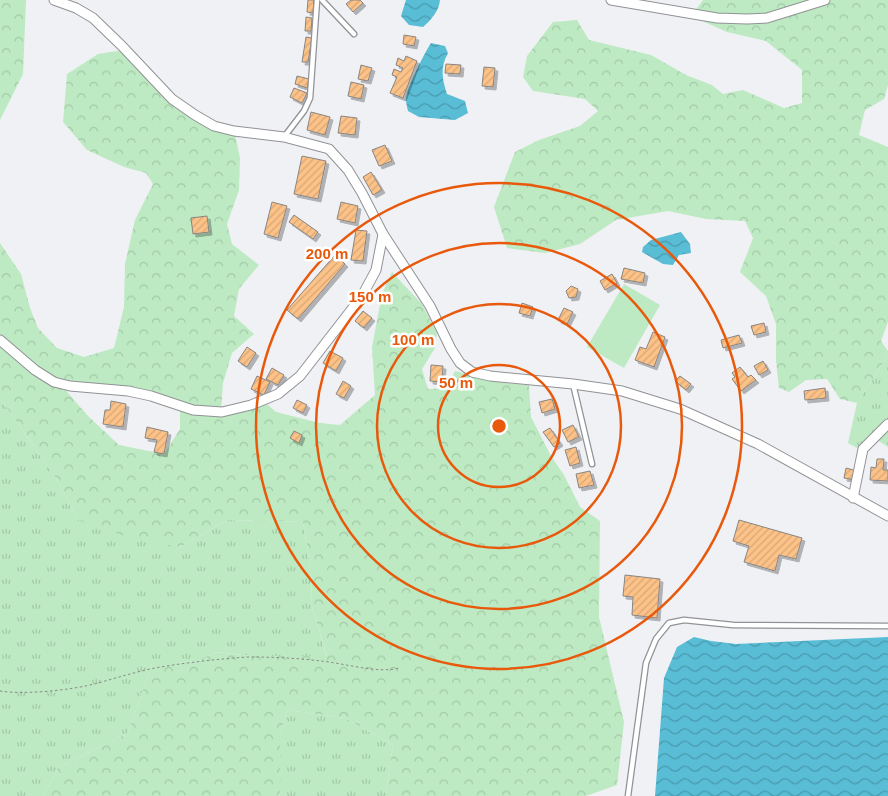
<svg xmlns="http://www.w3.org/2000/svg" width="888" height="796" font-family="Helvetica,sans-serif">
<style>
.grass{fill:url(#grass-tufts)}
.forest{fill:url(#forest-crowns);fill-rule:evenodd}
.pitch{fill:#bdeac2}
.water{fill:url(#water-waves)}
.building{fill:url(#building-hatch);stroke:#888583;filter:url(#shadow)}
.lines{fill:none;stroke-linecap:round;stroke-linejoin:round}
.service-casing{stroke:#919295;stroke-width:7}
.minor-casing{stroke:#919295;stroke-width:11}
.path{stroke:#88898c;stroke-width:1;stroke-dasharray:2.5 2.5;stroke-linecap:butt}
.service{stroke:#fff;stroke-width:4.5}
.minor{stroke:#fff;stroke-width:9}
.ring{fill:none;stroke:#e8590c;stroke-width:2.5}
.centre{fill:#e8590c;stroke:#fff;stroke-width:2.5}
.ring-label{font-size:15px;text-anchor:middle;font-weight:bold;fill:#e8590c;stroke:#fff;stroke-width:5;stroke-linejoin:round;paint-order:stroke}
</style>
<defs>
<pattern id="grass-tufts" width="24" height="20" patternUnits="userSpaceOnUse" patternTransform="scale(1.25)"><rect width="24" height="20" fill="#bdeac2"/><path d="M3 7l-1-3M5 7V3M7 7l1-3M15 17l-1-3M17 17v-4M19 17l1-3" fill="none" stroke="#a2c9a7"/></pattern>
<pattern id="forest-crowns" width="20" height="18" patternUnits="userSpaceOnUse" patternTransform="scale(1.25)"><rect width="20" height="18" fill="#bdeac2"/><path d="M2 6a3 3 0 1 1 6 0M12 15a3 3 0 1 1 6 0" fill="none" stroke="#a2c9a7"/></pattern>
<pattern id="water-waves" width="16" height="10" patternUnits="userSpaceOnUse" patternTransform="scale(1.25)"><rect width="16" height="10" fill="#59bdd6"/><path d="M0 5q4-4 8 0t8 0" fill="none" stroke="#499aae"/></pattern>
<pattern id="building-hatch" width="6" height="6" patternUnits="userSpaceOnUse" patternTransform="scale(1.25)"><rect width="6" height="6" fill="#fcc288"/><path d="M-1 1l2-2M0 6l6-6M5 7l2-2" fill="none" stroke="#d8a775"/></pattern>
<filter id="shadow"><feDropShadow dx="3" dy="3" stdDeviation="0" flood-color="#0004"/></filter>
</defs>
<rect width="100%" height="100%" fill="#f0f1f5"/>
<g class="grass">
<path d="M888,355V447L879,441L864,452L848,443L857,403Z"/>
<path d="M0,398L56,478L78,520L180,547L228,520L303,522L311,571L312,607L327,657L252,656L217,652L196,661L177,663H152L128,733L58,768L43,796H0Z"/>
<path d="M287,710L345,718L393,745L385,796H277L280,795V735Z"/>
</g>
<g class="forest">
<path d="M0,0H26L23,74L0,120Z"/>
<path d="M703,0H888V85L884,99L865,110L859,135L888,147V322L881,341L888,351V355L857,403L840,399L827,379L806,380L789,392L779,388L776,361V324L766,296L740,272L753,238L745,221L706,219L668,211L616,220L580,244L545,253L507,248L494,207L515,152L539,140L580,126L598,111L585,99L533,91L523,77L527,56L553,22L577,20L589,40L651,55L686,75L712,85L723,94L743,90L784,108L802,103V70L766,41L727,32L691,16Z"/>
<path d="M124,50L170,102L235,134L240,158L239,190L227,224L232,244L259,265L239,289L234,316L254,334L232,353L223,383L221,410L260,398L276,412L320,423L340,425L375,395L372,347L382,294L392,272L422,304L437,333L435,348L422,369L428,389L446,388L455,371L504,383L529,385L531,417L551,456L564,475L580,507L600,521L599,617L624,722L617,785L586,796H385L393,745L345,718L287,710L280,735V795L277,796H43L58,768L128,733L152,663H177L196,661L217,652L252,656H327L312,607L311,571L303,522L228,520L180,547L133,539L78,520L56,478L0,398V243L21,274L30,308L38,328L57,348L84,357L114,348L124,307L125,264L135,220L153,184L146,173L124,167L87,150L63,122L67,74L98,54ZM55,378L98,385L180,405V429L164,454L119,445L88,416Z"/>
</g>
<path class="pitch" d="M624,284L660,305L624,368L587,347Z"/>
<g class="water">
<path d="M406,0H440C439,11 431,20 423,27L409,25L401,16Z"/>
<path d="M431,43L445,46L448,53C440,67 442,79 447,94L465,101L468,113L455,120L419,117L408,111C407,107 406,103 406,99C407,87 424,54 431,43Z"/>
<path d="M681,232L690,244L691,253L679,255L673,265L663,264L642,252L643,247L651,240Z"/>
<path d="M694,637L711,641L736,644L888,637V796H655L664,678L677,647Z"/>
</g>
<g class="building">
<path d="M308,0H314L313,13L307,12Z"/>
<path d="M351,0H360L363,3L353,12L346,4Z"/>
<path d="M306,17L312,18L311,31H305Z"/>
<path d="M404,35L416,37L414,46L403,44Z"/>
<path d="M306,37L312,38L308,62H302Z"/>
<path d="M406,56L417,61L403,98L390,93L397,77L392,75L394,69L401,72L403,68L396,65L398,58L404,61Z"/>
<path d="M446,64L461,65L460,74L445,73Z"/>
<path d="M361,65L372,68L368,81L358,79Z"/>
<path d="M484,67L495,68L493,87L482,86Z"/>
<path d="M297,76L309,79L307,88L295,84Z"/>
<path d="M351,82L364,85L361,99L348,96Z"/>
<path d="M294,88L307,93L302,103L290,97Z"/>
<path d="M311,112L330,117L325,135L307,130Z"/>
<path d="M341,116L357,118L355,135L338,133Z"/>
<path d="M385,145L392,161L379,166L372,150Z"/>
<path d="M302,156L326,161L318,199L294,194Z"/>
<path d="M371,172L382,190L373,195L363,177Z"/>
<path d="M272,202L287,206L278,238L264,234Z"/>
<path d="M341,202L358,206L355,223L337,219Z"/>
<path d="M294,215L318,232L313,239L289,222Z"/>
<path d="M207,216L209,232L193,234L191,218Z"/>
<path d="M356,230L367,231L363,261L351,260Z"/>
<path d="M335,255L345,264L298,319L287,310Z"/>
<path d="M624,268L645,273L643,283L621,279Z"/>
<path d="M612,274L617,283L605,290L600,281Z"/>
<path d="M571,286L578,289L576,297L569,298L566,291Z"/>
<path d="M522,303L533,307L530,316L519,313Z"/>
<path d="M564,308L573,312L567,324L558,320Z"/>
<path d="M363,311L372,318L364,328L355,321Z"/>
<path d="M764,323L766,332L754,335L751,326Z"/>
<path d="M653,332L665,337L654,367L635,360L640,347L646,349Z"/>
<path d="M739,335L742,343L723,348L721,340Z"/>
<path d="M247,347L256,353L247,367L238,361Z"/>
<path d="M330,351L343,358L336,371L323,363Z"/>
<path d="M763,361L768,370L759,375L754,366Z"/>
<path d="M431,365L443,366L442,382L430,381Z"/>
<path d="M740,367L748,377L751,375L756,380L741,391L732,379L735,377L732,373Z"/>
<path d="M272,368L284,375L278,385L266,379Z"/>
<path d="M257,376L270,382L264,395L251,389Z"/>
<path d="M680,376L691,384L686,390L675,381Z"/>
<path d="M343,381L351,386L344,398L336,394Z"/>
<path d="M825,388L826,398L805,400L804,391Z"/>
<path d="M552,399L555,409L542,413L539,402Z"/>
<path d="M297,400L307,405L303,413L293,408Z"/>
<path d="M111,401L126,404L123,427L103,424L105,410H110Z"/>
<path d="M573,425L579,437L568,442L562,430Z"/>
<path d="M147,427L168,432L164,454L154,452L157,440L145,438Z"/>
<path d="M550,428L560,443L554,447L543,432Z"/>
<path d="M294,431L302,435L299,443L290,438Z"/>
<path d="M576,447L580,463L570,466L565,450Z"/>
<path d="M877,459H884L883,470H888V481L870,480L871,467L876,468Z"/>
<path d="M846,468L857,471L855,480L844,478Z"/>
<path d="M590,471L594,485L579,488L576,474Z"/>
<path d="M739,520L802,538L796,559L779,555L775,571L744,562L749,546L733,541Z"/>
<path d="M625,575L660,579L657,618L632,615L633,597L623,596Z"/>
</g>
<g class="lines">
<defs>
<g id="service">
<path d="M322,0L354,34"/>
<path d="M284,137L304,111L310,98L317,0"/>
<path d="M573,384L592,464"/>
<path d="M628,796L646,663L656,639L669,623L684,620L733,625L888,626"/>
</g>
<g id="minor">
<path d="M54,0L76,8L93,18L122,46L172,99L195,115L214,126L234,131L284,137L329,149L348,170L362,193L383,234L430,306L451,349L460,363L472,372L490,376L573,384L622,391L680,409L758,444L888,516"/>
<path d="M611,0L717,18L747,19L767,18L825,0"/>
<path d="M0,340L35,370L54,382L70,386L128,391L151,396L193,410L222,412L251,405L278,394L300,376L362,296L376,270L383,234"/>
<path d="M853,498L863,449L888,424"/>
</g>
</defs>
<use href="#service" class="service-casing"/>
<use href="#minor" class="minor-casing"/>
<path class="path" d="M0,691C26,695 73,690 98,683C116,678 132,673 150,669C181,663 217,659 248,657C272,657 297,658 321,661C343,663 379,674 399,668"/>
<use href="#service" class="service"/>
<use href="#minor" class="minor"/>
</g>
<g class="ring">
<circle cx="499" cy="426" r="61"/>
<circle cx="499" cy="426" r="122"/>
<circle cx="499" cy="426" r="183"/>
<circle cx="499" cy="426" r="243"/>
</g>
<circle cx="499" cy="426" r="8" class="centre"/>
<g class="ring-label">
<text x="327" y="259">200 m</text>
<text x="370" y="302">150 m</text>
<text x="413" y="345">100 m</text>
<text x="456" y="388">50 m</text>
</g>
</svg>
